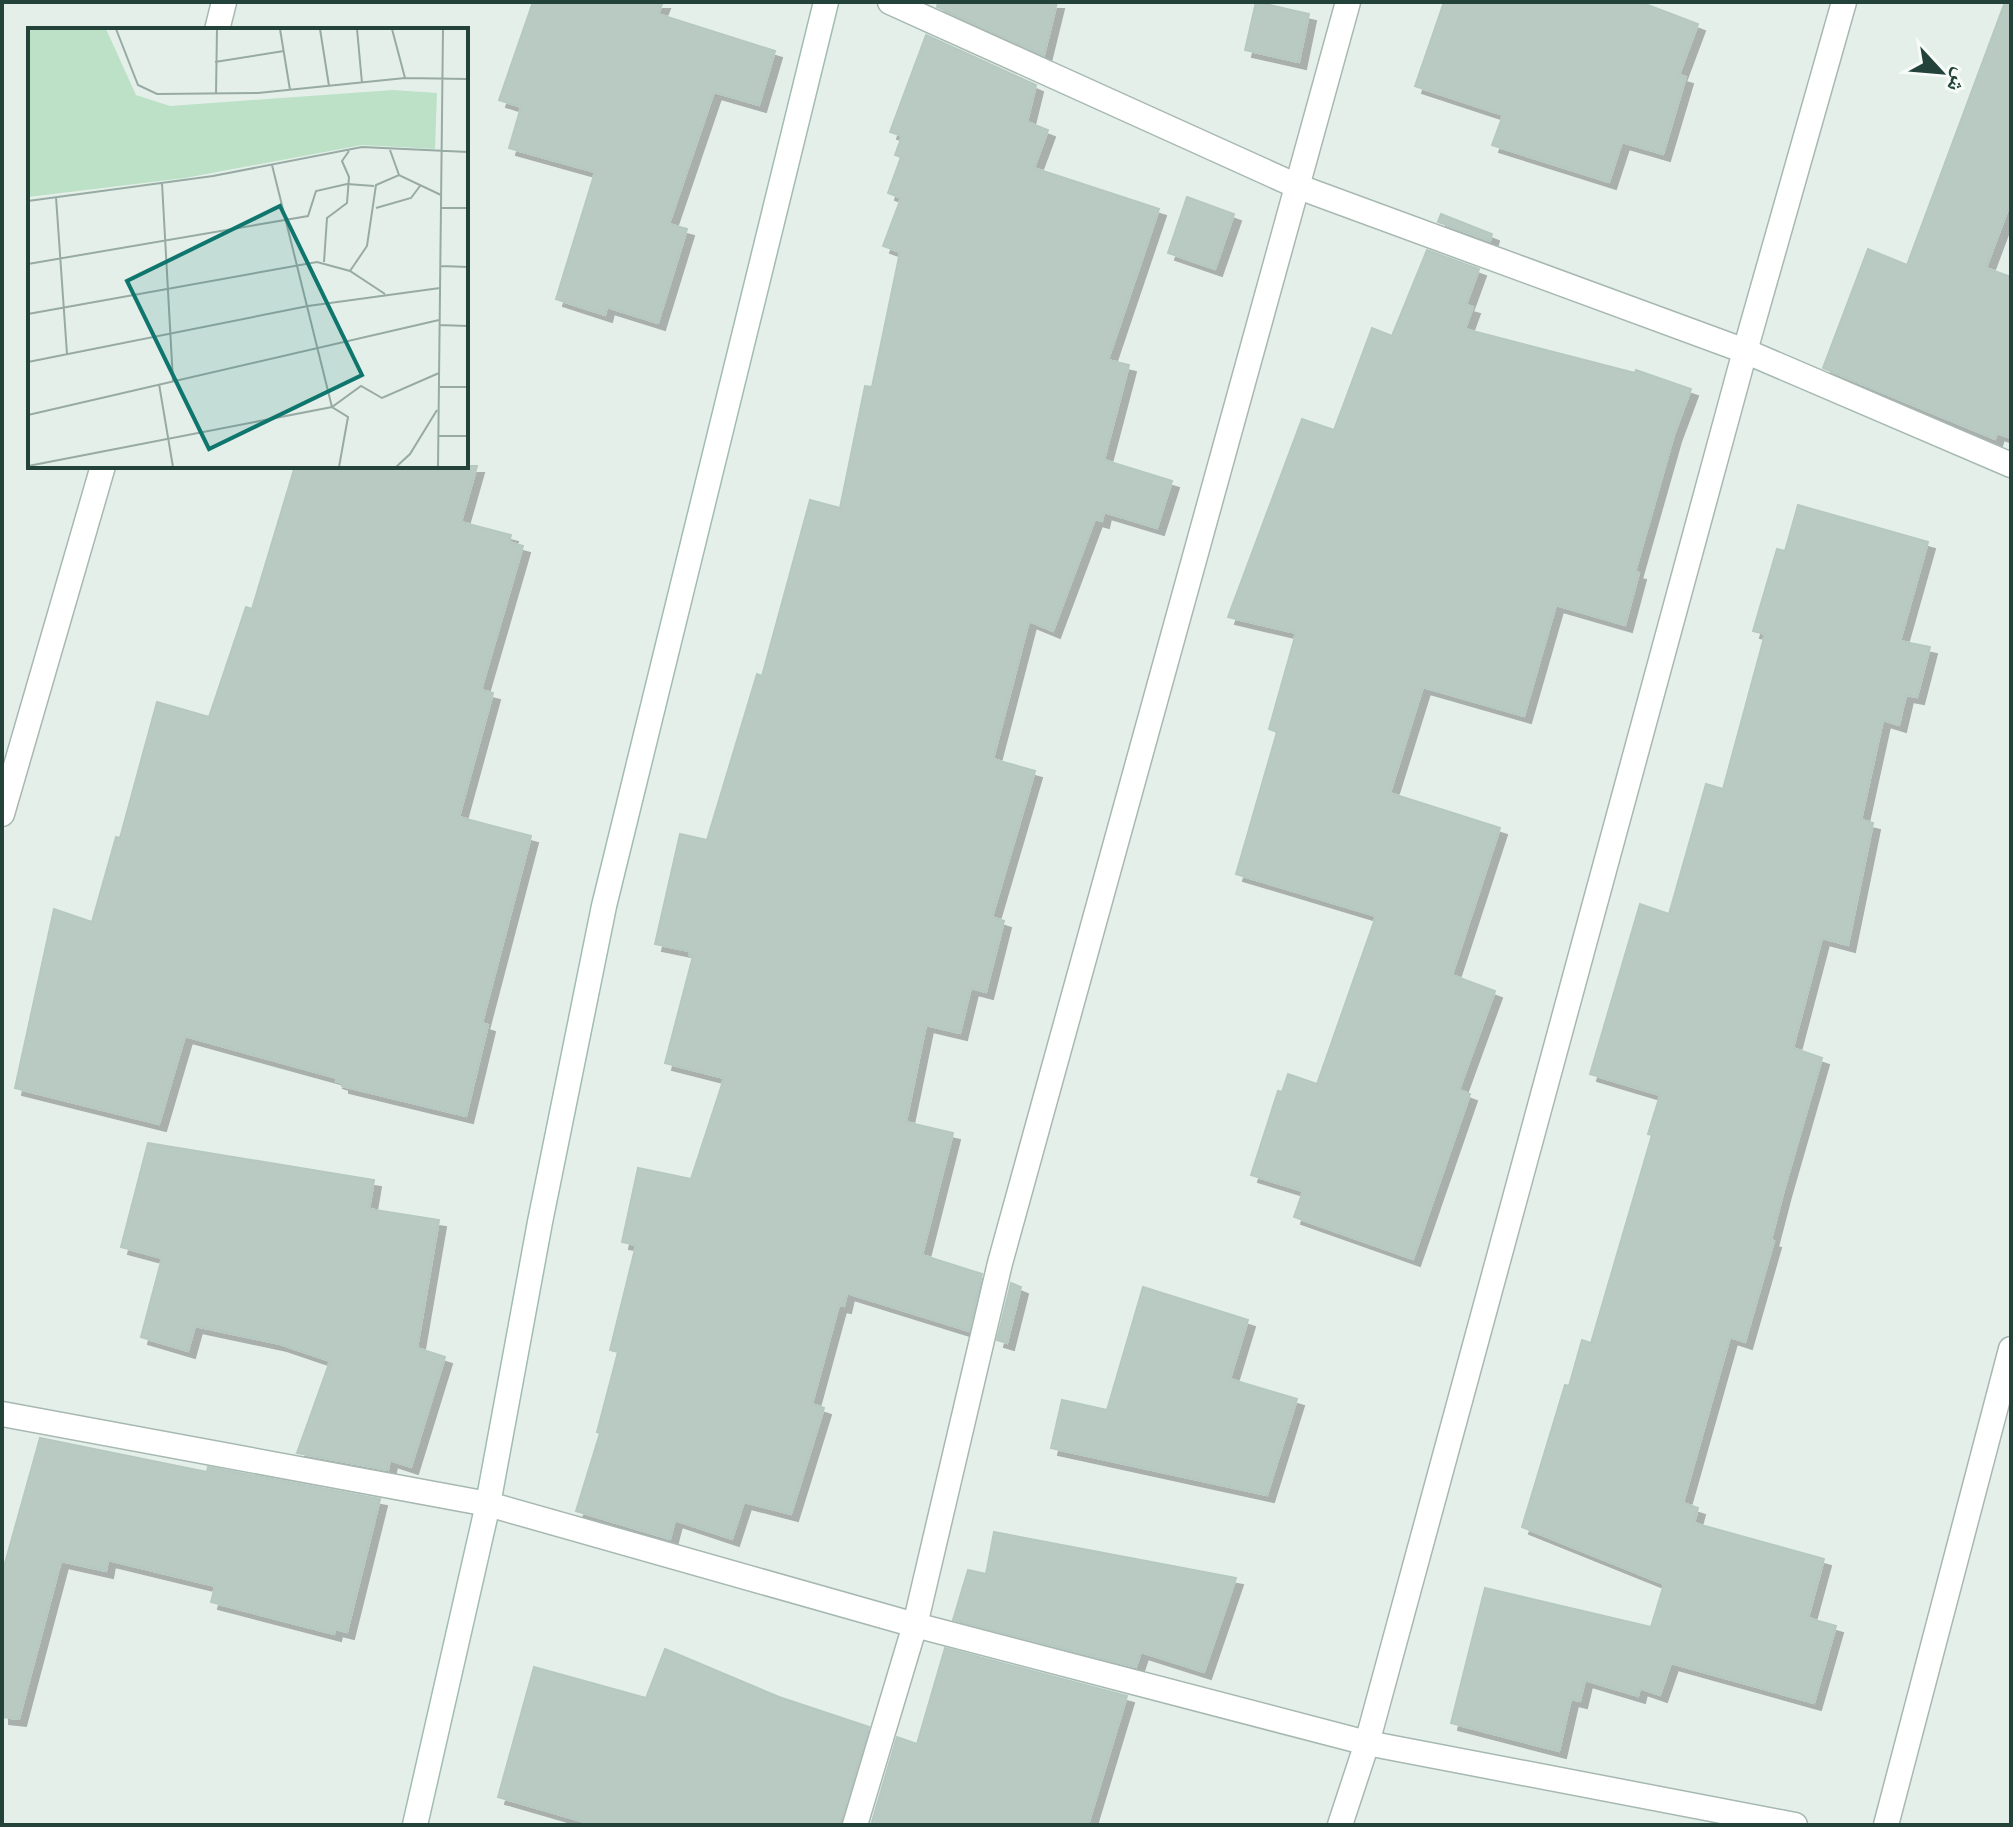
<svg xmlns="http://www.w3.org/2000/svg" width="2013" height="1827" font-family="Overpass,'Noto Naskh Arabic',sans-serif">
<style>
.building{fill:#b9cac3;stroke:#b6c9c1;stroke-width:2;filter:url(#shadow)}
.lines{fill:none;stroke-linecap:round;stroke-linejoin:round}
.street-casing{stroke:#a7b8b2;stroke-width:27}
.secondary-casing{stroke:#a2bbb3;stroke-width:27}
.street{stroke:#fff;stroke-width:24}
.secondary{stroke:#fff;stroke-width:24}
.inset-road{fill:none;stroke:#97aaa4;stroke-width:2}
.view{fill:#0f766e;fill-opacity:0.15;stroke:#0f766e;stroke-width:4}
.inset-edge{fill:none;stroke:#22423a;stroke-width:4}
</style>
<defs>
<filter id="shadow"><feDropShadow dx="7" dy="7" stdDeviation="0" flood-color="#0004"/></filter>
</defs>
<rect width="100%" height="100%" fill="#e5efea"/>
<g class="building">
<path d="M533,2H663L658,14L775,51L759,105L714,92L669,224L687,229L658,323L607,307L605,315L556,299L595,172L509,148L521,107L499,100Z"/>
<path d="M938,2H1057L1044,55L937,7Z"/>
<path d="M1256,2L1309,14L1299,62L1245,50Z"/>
<path d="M1444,2H1640L1698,24L1679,75L1686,77L1663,154L1622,142L1609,182L1492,145L1503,115L1415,86Z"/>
<path d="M2005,2H2011V201L1986,268L2011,277V438L1997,433L1995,439L1823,368L1868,249L1907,265Z"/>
<path d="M926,35L1036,85L1027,122L1048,130L1034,168L1159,209L1108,360L1129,365L1104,460L1172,481L1157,528L1104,512L1102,521L1095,519L1053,631L1029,621L993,759L1035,771L992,917L1004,921L986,992L971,988L960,1033L926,1025L906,1122L953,1133L922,1255L982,1274L969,1331L847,1293L844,1306L839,1305L812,1404L824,1408L791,1514L744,1502L732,1539L675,1520L670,1539L576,1511L600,1433L597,1432L618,1352L610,1350L636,1245L622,1242L638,1168L691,1179L724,1078L665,1063L693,956L689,955V951L655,944L680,834L707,840L757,674L762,676L810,500L840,508L865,386L872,387L900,252L883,246L901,198L888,193L901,157L895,155L902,136L890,132Z"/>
<path d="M1187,197L1234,214L1215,269L1168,253Z"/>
<path d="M1441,214L1492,234L1490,241L1438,222Z"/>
<path d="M1427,250L1479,269L1466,305L1473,307L1465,329L1635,373L1636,370L1691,389L1674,435L1635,572L1639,573L1625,625L1556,605L1524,716L1423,687L1390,793L1500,828L1452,975L1495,991L1459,1090L1470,1094L1413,1259L1294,1217L1303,1191L1251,1175L1278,1091L1282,1092L1288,1074L1317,1084L1376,916L1236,874L1277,732L1269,729L1296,633L1228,617L1302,419L1334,430L1372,328L1392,336Z"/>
<path d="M295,466H477L461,522L511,535L509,542L523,546L481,690L493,693L459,817L531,836L482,1023L488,1025L466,1116L342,1086V1083L336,1081L337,1078L185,1036L159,1124L15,1088L54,909L92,922L116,837L120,838L157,702L209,717L246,607L252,609Z"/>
<path d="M1798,505L1928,542L1900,641L1930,647L1917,697L1906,695L1899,725L1883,720L1861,820L1873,823L1848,945L1822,938L1793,1048L1822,1058L1784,1190L1771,1240L1774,1241L1745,1342L1730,1337L1683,1503L1698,1508L1694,1523L1824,1559L1808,1618L1836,1626L1814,1703L1671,1663L1660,1695L1640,1688L1638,1696L1585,1680L1580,1701L1571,1699L1559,1751L1451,1723L1485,1588L1651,1627L1664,1584L1522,1527L1565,1385L1569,1386L1582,1340L1591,1343L1652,1135L1648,1134L1660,1095L1590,1074L1640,904L1669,914L1706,784L1723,789L1765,634L1753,631L1777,549L1785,551Z"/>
<path d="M148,1143L374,1180L369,1209L439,1220L417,1348L445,1357L411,1467L390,1460L388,1470L297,1453L330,1361L280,1344L195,1326L188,1351L141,1337L162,1258L121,1247Z"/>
<path d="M1011,1283L1021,1287L1007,1343L997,1340Z"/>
<path d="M1143,1287L1248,1320L1230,1379L1297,1399L1267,1495L1051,1448L1062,1400L1107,1410Z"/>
<path d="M40,1438L207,1472L208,1467L380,1499L347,1632L335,1629L334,1634L211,1602L215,1586L108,1560L106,1571L61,1561L19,1719L2,1717V1574Z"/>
<path d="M994,1532L1236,1578L1204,1672L1141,1652L1136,1667L953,1620L968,1570L986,1574Z"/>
<path d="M945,1648L1127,1696L1088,1825H871L897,1737L917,1744Z"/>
<path d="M665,1649L779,1697L869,1727L840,1825H595L498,1797L534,1667L646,1698Z"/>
</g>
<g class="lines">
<defs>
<g id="street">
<path d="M890,2L1299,187L1745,351L2011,465"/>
<path d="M217,30L224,2"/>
<path d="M2,814L103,466"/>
<path d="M2,1414L488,1504L915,1625L1367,1743L1795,1825"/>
<path d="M855,1825L915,1625L1000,1263L1348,2"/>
<path d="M1340,1825L1367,1743L1745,351L1844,2"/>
<path d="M1886,1825L2011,1349"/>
</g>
<path id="secondary" d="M415,1825L488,1504L540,1222L604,906L826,2"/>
</defs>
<use href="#street" class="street-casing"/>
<use href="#secondary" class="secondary-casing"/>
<use href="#street" class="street"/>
<use href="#secondary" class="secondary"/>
</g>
<g transform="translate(28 28)">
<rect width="440" height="440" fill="#e5efea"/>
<path d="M0,1H78L108,67L142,78L365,62L409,65L407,121L334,117L157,150L0,169Z" fill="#bce1c7"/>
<path class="inset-road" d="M88,1L110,57L129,66L230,65L377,50L440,51M252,1L262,62M292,1L301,58M329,1L334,55M364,1L377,50M187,34L256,23M188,66L189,1M362,122L371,147M244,137L304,379L320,389L311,439M134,155L145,353M28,169L39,326M0,173L185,148L334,119L440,124M348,180L383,170L392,158M414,180H440M296,234L299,190L319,175L321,149L314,133L321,123M0,236L280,188L288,163L319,156L346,158M413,238L440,239M322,243L339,218L348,157L371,147L413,167M0,286L289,234L322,243L357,266M411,297L440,298M0,334L280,278L412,260M131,356L145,439M410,359H440M0,387L411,292M410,408H440M0,438L304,379L333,358L354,370L411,345M368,439L382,426L409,382M410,439L415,1"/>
<path class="view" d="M252,178L334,347L181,421L99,253Z"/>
<rect width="440" height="440" class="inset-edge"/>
</g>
<rect width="2013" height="1827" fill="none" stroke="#22423a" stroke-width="8"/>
<g transform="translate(1941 72) rotate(116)" stroke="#f6fbf8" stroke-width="6" paint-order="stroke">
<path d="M0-6L14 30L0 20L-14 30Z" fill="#22423a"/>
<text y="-12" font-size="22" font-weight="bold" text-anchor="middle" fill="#22423a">ش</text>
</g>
</svg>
